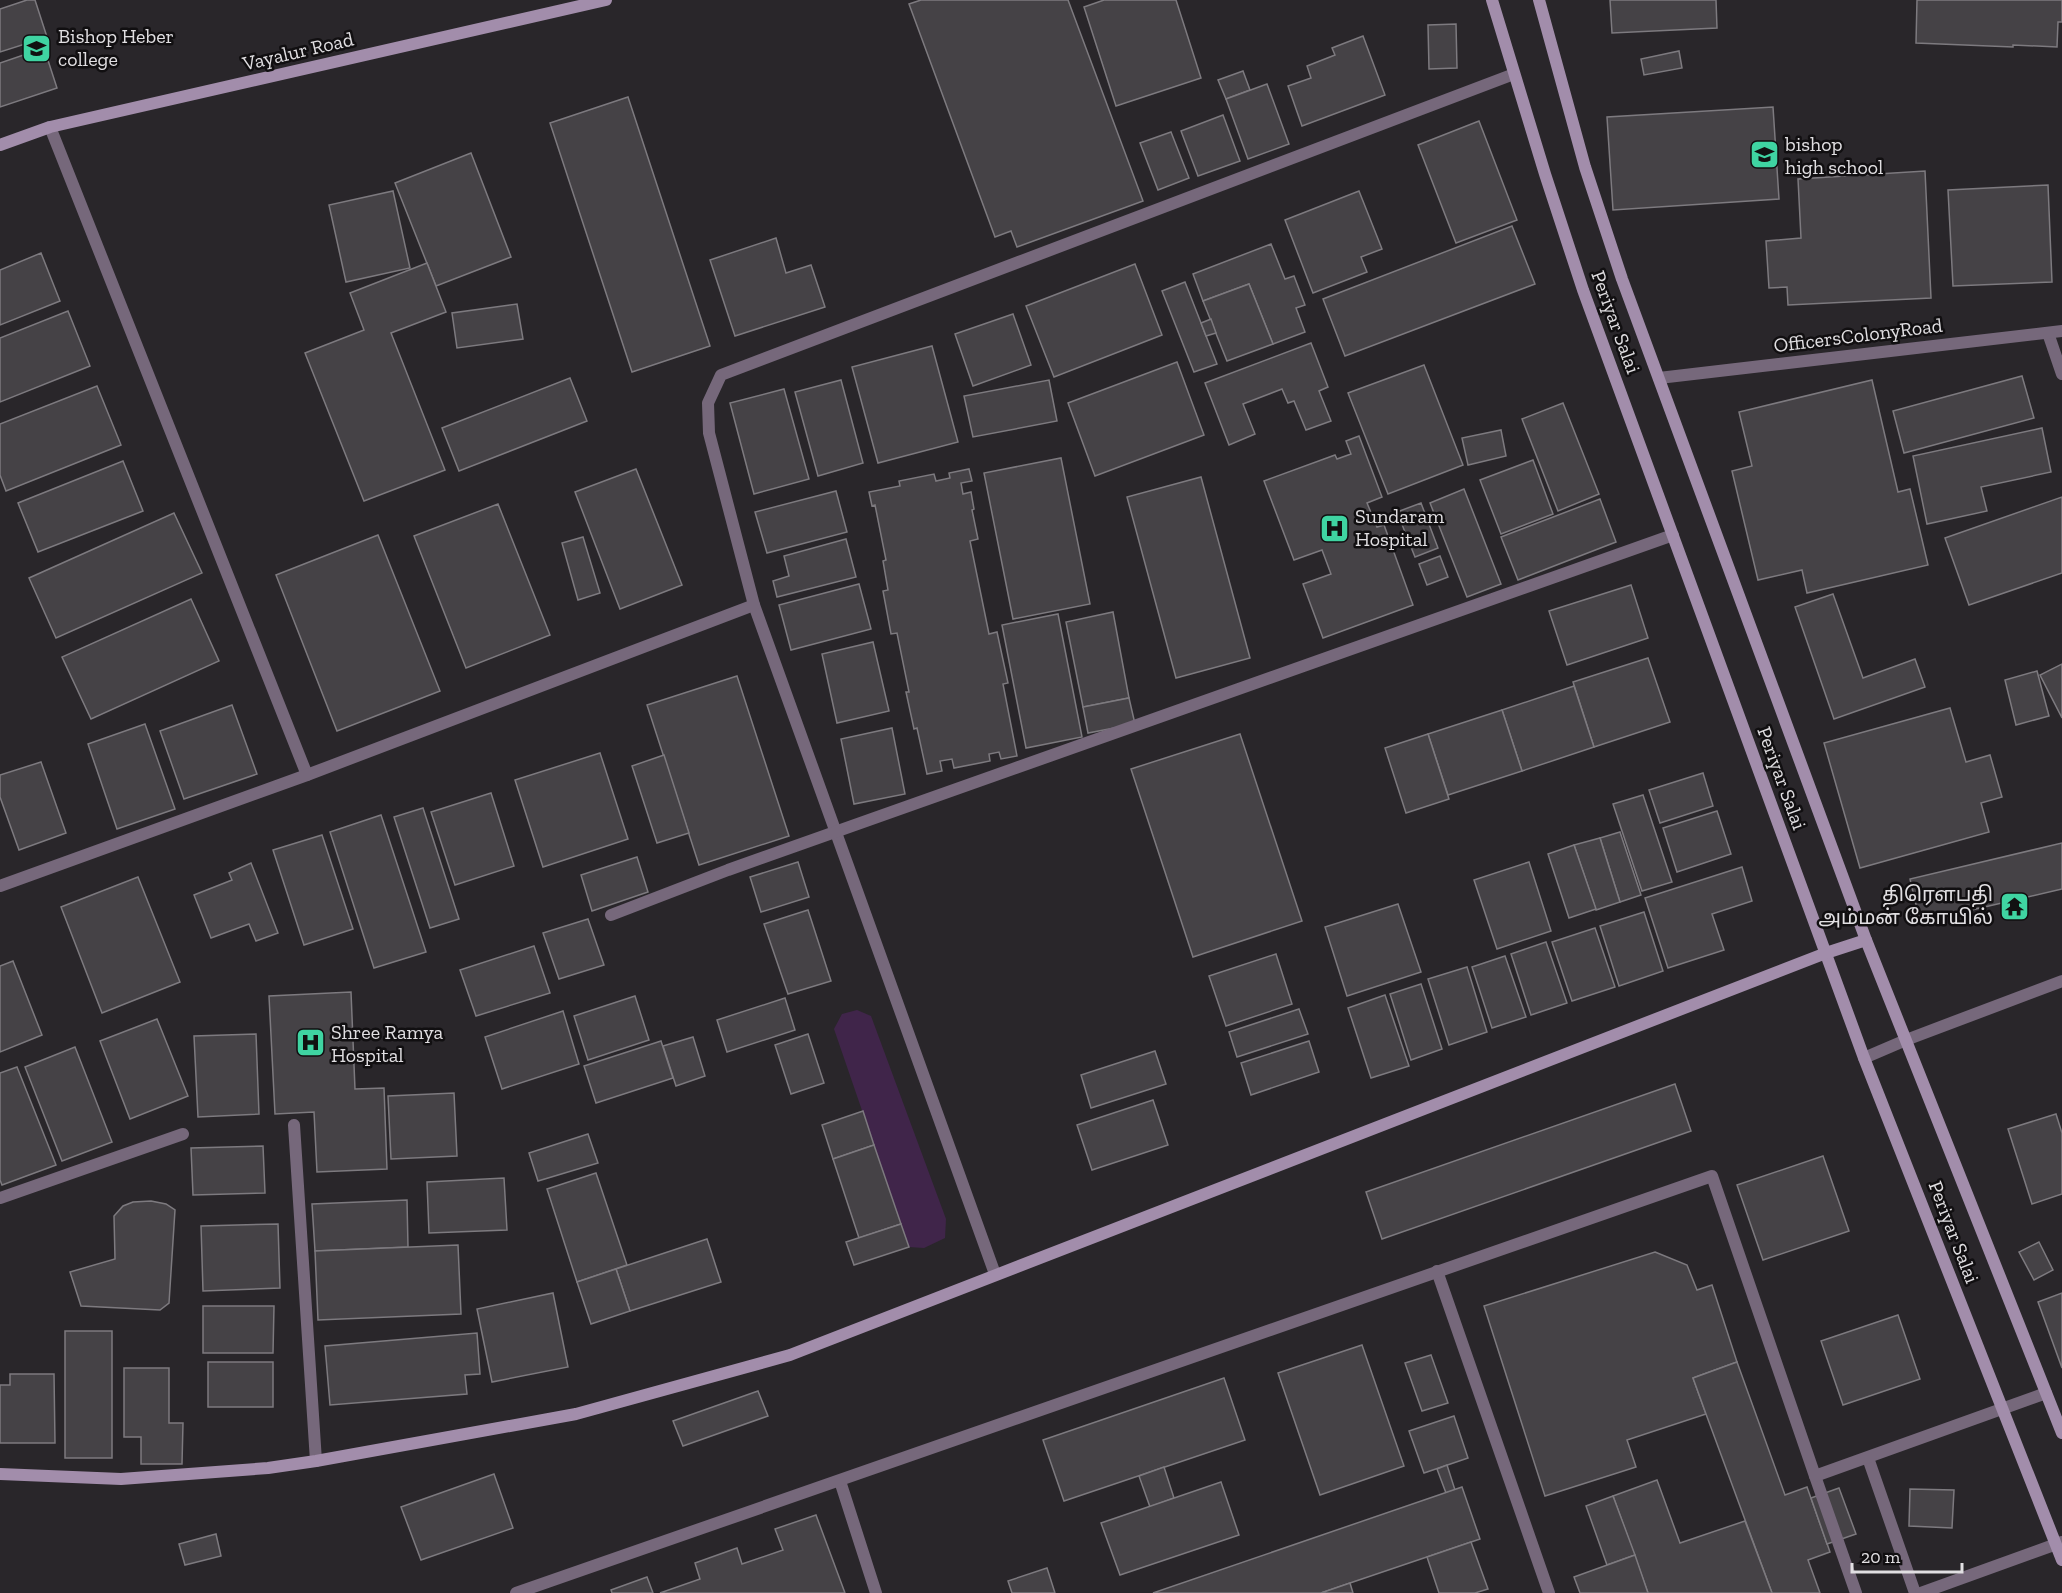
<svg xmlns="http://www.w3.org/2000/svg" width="2062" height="1593" font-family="'Zilla Slab','Noto Sans Tamil',serif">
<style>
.green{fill:#40254a}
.building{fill:#454246;stroke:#7d7a7f;stroke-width:1.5}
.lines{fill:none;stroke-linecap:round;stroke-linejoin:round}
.lane{stroke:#76687b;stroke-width:12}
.street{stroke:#76687b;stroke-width:12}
.secondary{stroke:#a28dab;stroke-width:12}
.labels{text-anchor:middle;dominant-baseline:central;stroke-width:5;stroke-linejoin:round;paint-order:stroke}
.poi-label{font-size:20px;fill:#e1dfe2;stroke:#110f11;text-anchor:start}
.street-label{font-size:20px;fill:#e1dfe2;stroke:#110f11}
</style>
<rect width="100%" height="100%" fill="#29262a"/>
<path class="green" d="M857,1010L871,1016L946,1219L945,1238L924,1248L909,1247L834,1029L842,1014Z"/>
<g class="building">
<path d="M27,0H35L47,37L0,52V9Z"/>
<path d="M921,0H1068L1143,201L1017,247L1011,231L995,237L909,4Z"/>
<path d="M1104,0H1176L1201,78L1116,106L1084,7Z"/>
<path d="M1610,0H1716L1717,28L1612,33Z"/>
<path d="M1917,0H2062V22H2058L2057,47L2013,45V47L1916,43Z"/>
<path d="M1456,24L1457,68L1429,69L1428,25Z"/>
<path d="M1363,36L1385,95L1302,126L1288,86L1311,78L1307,66L1335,55L1332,48Z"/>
<path d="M44,48L57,88L0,107V63Z"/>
<path d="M1679,51L1682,68L1644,75L1641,59Z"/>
<path d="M1243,71L1250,90L1226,99L1218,80Z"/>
<path d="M1267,84L1289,144L1248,159L1226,99Z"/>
<path d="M628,97L710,346L632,372L550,123Z"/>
<path d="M1773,107L1779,199L1613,210L1607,117Z"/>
<path d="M1223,115L1240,161L1198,176L1181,131Z"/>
<path d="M1479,121L1517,220L1456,243L1418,145Z"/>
<path d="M1171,132L1189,178L1158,190L1140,143Z"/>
<path d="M471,153L511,257L436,286L395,183Z"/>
<path d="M1925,171L1931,298L1788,305L1787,287L1769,288L1766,241L1801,238L1798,179Z"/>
<path d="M2048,185L2052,282L1953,286L1948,190Z"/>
<path d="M393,191L410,268L346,282L329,205Z"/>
<path d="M1359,191L1382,249L1361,257L1367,272L1313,293L1285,220Z"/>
<path d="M1512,226L1535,284L1345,356L1323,299Z"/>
<path d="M776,238L786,273L811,265L825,307L735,336L710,260Z"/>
<path d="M1271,244L1285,279L1294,276L1305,305L1296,308L1305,332L1273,344L1249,284L1203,301L1193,274Z"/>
<path d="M41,253L60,301L0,325V270Z"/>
<path d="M427,263L446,312L391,333L445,470L364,501L305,353L364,330L350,293Z"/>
<path d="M1135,264L1162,335L1054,377L1026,306Z"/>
<path d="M1185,282L1217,364L1194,372L1162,291Z"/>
<path d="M1249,284L1273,344L1227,361L1203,301Z"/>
<path d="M517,304L523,339L457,348L452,313Z"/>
<path d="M68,311L90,366L0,402V338Z"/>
<path d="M1013,314L1031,365L973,386L955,334Z"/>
<path d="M1211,319L1216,333L1206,336L1201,323Z"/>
<path d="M1311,343L1328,387L1319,391L1331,421L1306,430L1294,401L1288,403L1282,389L1243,404L1255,434L1229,445L1205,383Z"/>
<path d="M932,346L958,442L878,463L852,367Z"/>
<path d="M1177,362L1204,435L1095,476L1068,403Z"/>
<path d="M1424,365L1463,465L1388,494L1348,393Z"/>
<path d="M2022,376L2034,418L1904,453L1893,411Z"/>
<path d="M570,378L587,421L459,471L442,428Z"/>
<path d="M841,380L863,463L818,476L795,392Z"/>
<path d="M1049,380L1057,421L973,437L964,396Z"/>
<path d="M1872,380L1898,492L1910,489L1928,565L1807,593L1802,570L1758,580L1732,471L1752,466L1739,412Z"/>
<path d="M97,386L121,445L6,491L0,475V424Z"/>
<path d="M784,389L809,479L754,494L730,403Z"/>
<path d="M1563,403L1599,494L1558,511L1522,419Z"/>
<path d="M2042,428L2051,472L1981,487L1987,511L1927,524L1913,456Z"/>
<path d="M1501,430L1506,456L1468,465L1462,438Z"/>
<path d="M1359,436L1382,497L1367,503L1377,527L1384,525L1413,605L1323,638L1303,584L1331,574L1322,550L1294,560L1264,481L1335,455L1337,459L1351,454L1346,441Z"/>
<path d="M1061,458L1090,604L1013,619L984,473Z"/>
<path d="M1533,460L1553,514L1501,534L1480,480Z"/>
<path d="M123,461L143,511L38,552L18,503Z"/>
<path d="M636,469L682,585L620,609L575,492Z"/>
<path d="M969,469L972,481L961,483L963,494L971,492L974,509L972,510L978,539L970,541L989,634L997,632L1008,683L1003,684L1017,756L1001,759L999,752L989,754L990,761L954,768L952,759L940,761L942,771L927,774L917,728L914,729L906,692H909L897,633L891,634L883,591L888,590L883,561L886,560L875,505L872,506L869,492L900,486L899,481L934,474L936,481L950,478L949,473Z"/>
<path d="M1201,477L1250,658L1176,678L1127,497Z"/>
<path d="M1464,489L1501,584L1467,597L1430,503Z"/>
<path d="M836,491L847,532L767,553L755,512Z"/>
<path d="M2062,497V573L1969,605L1945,538Z"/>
<path d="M1600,499L1616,542L1518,580L1501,537Z"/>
<path d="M1421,503L1438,548L1415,557L1397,512Z"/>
<path d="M498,504L550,635L466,668L414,536Z"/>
<path d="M174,513L202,573L56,638L29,578Z"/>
<path d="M378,535L440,691L337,731L276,575Z"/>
<path d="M583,537L600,593L578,600L562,543Z"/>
<path d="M846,539L856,577L777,597L773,581L789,576L784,556Z"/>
<path d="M1440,556L1448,577L1427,585L1419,564Z"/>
<path d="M859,584L871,629L791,650L779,605Z"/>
<path d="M1631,585L1648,638L1567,665L1549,611Z"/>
<path d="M1833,594L1863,678L1915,659L1925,687L1834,719L1795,607Z"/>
<path d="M191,599L219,661L91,719L62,657Z"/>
<path d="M1113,612L1129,698L1083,707L1066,622Z"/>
<path d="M1058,614L1082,737L1026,748L1002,625Z"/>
<path d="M873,642L889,711L837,723L822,654Z"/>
<path d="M1648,658L1670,722L1594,747L1573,682Z"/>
<path d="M2062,664V718L2040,675Z"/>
<path d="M2037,671L2049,716L2016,725L2005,680Z"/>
<path d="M737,676L789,836L699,865L647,705Z"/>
<path d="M1574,686L1594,747L1522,771L1502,710Z"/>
<path d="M1129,698L1135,724L1088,733L1083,707Z"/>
<path d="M232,705L257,774L184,799L160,731Z"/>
<path d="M1950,708L1966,762L1990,755L2002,797L1981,803L1989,832L1860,868L1824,743Z"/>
<path d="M1502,710L1522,771L1448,795L1428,734Z"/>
<path d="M145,724L175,809L117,829L88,744Z"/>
<path d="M892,728L905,794L854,804L841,739Z"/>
<path d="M1240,734L1302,921L1193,957L1131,769Z"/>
<path d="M1428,734L1449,799L1406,813L1385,748Z"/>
<path d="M600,753L628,839L543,867L515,780Z"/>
<path d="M664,755L689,833L657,843L632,766Z"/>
<path d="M41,762L66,833L19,850L0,797V775Z"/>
<path d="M1703,773L1713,806L1660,823L1649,790Z"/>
<path d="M491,793L514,866L455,885L431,812Z"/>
<path d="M1643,795L1672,882L1642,891L1613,804Z"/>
<path d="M423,808L459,919L430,928L394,817Z"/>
<path d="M1717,811L1731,854L1677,872L1663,828Z"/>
<path d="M381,815L426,952L374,968L330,832Z"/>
<path d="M1620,832L1641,895L1620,902L1600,838Z"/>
<path d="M322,835L353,929L304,945L273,850Z"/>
<path d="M1600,838L1620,902L1596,910L1574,845Z"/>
<path d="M2062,843V889L1920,922L1910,879Z"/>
<path d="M1574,845L1596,909L1569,918L1548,854Z"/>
<path d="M637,857L648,892L592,911L581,875Z"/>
<path d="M798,862L809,897L761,912L750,877Z"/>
<path d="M1529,862L1551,931L1497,949L1474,880Z"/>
<path d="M251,863L278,933L256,941L249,924L211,938L194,895L232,880L229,873Z"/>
<path d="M1742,867L1752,901L1712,914L1724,950L1668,968L1645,898Z"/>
<path d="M138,877L180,982L102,1013L61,907Z"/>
<path d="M1398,904L1421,972L1347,996L1325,927Z"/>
<path d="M808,910L831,981L788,994L764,924Z"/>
<path d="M1644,912L1663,971L1619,986L1600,926Z"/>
<path d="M588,919L604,965L559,979L543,933Z"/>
<path d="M1595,928L1615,987L1572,1001L1552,942Z"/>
<path d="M1546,942L1567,1003L1531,1015L1511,954Z"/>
<path d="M534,946L550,993L476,1016L460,970Z"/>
<path d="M1276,954L1292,1004L1226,1026L1209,976Z"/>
<path d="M1505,956L1526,1017L1492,1028L1472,967Z"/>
<path d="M13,961L42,1035L0,1052V966Z"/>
<path d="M1467,967L1487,1032L1449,1045L1428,979Z"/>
<path d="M1421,984L1442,1049L1411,1060L1390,994Z"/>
<path d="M351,992L355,1089L384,1088L387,1169L317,1172L314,1112L275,1114L269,996Z"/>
<path d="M1385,995L1409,1066L1371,1078L1348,1008Z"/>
<path d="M635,996L649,1040L588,1060L574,1016Z"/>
<path d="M785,998L795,1030L727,1052L717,1020Z"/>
<path d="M1299,1009L1308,1034L1237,1057L1229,1032Z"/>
<path d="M563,1011L579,1064L502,1089L485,1037Z"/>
<path d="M157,1019L188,1096L130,1119L100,1041Z"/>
<path d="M256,1034L259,1114L198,1117L194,1036Z"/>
<path d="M808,1034L824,1083L791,1094L775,1045Z"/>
<path d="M693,1037L705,1076L676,1086L663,1046Z"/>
<path d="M661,1041L673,1078L596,1103L584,1066Z"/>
<path d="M1309,1041L1319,1072L1251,1095L1241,1063Z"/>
<path d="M75,1047L112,1142L62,1161L25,1067Z"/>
<path d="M1155,1051L1166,1084L1091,1108L1081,1075Z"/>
<path d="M17,1067L56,1165L2,1185L0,1180V1073Z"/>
<path d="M1675,1084L1691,1131L1382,1239L1366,1192Z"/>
<path d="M454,1093L457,1156L391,1159L388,1096Z"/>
<path d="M1153,1100L1168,1145L1092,1170L1077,1125Z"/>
<path d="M863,1111L874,1145L833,1159L822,1125Z"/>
<path d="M2056,1114L2062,1133V1194L2032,1204L2008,1129Z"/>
<path d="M588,1134L598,1163L538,1181L529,1153Z"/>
<path d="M874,1145L901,1224L859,1238L833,1159Z"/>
<path d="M263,1146L265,1193L193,1195L191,1148Z"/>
<path d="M1823,1156L1849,1231L1763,1260L1737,1185Z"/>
<path d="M596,1173L627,1265L577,1282L547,1189Z"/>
<path d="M504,1178L507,1230L429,1233L427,1182Z"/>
<path d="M407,1200L408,1247L315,1251L312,1204Z"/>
<path d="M151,1201L166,1204L175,1210L169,1303L160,1310L81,1306L70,1272L115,1259L114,1216L123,1206L133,1202Z"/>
<path d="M278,1224L280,1288L203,1291L201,1226Z"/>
<path d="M901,1224L909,1247L854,1265L846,1242Z"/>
<path d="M707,1239L721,1282L630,1311L616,1269Z"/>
<path d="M2039,1242L2053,1270L2034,1280L2019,1252Z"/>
<path d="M458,1245L461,1314L318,1320L315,1251Z"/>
<path d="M1655,1252L1687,1265L1697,1290L1712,1285L1737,1362L1693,1378L1706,1414L1627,1440L1636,1467L1545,1496L1484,1306Z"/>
<path d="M616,1269L630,1311L591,1324L577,1282Z"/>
<path d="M553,1293L568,1367L492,1382L477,1309Z"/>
<path d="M2062,1293V1368L2038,1302Z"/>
<path d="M203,1306H274L273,1353H203Z"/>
<path d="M1898,1315L1920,1379L1843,1405L1821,1341Z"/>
<rect x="65" y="1331" width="47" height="127"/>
<path d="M477,1333L480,1374L465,1375L467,1394L330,1405L325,1346Z"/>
<path d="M1362,1345L1404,1466L1320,1495L1278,1373Z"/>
<path d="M1431,1355L1448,1403L1422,1411L1405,1363Z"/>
<rect x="208" y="1362" width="65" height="45"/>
<path d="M1737,1362L1785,1495L1807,1487L1830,1552L1808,1560L1820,1593H1772L1706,1414L1693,1378Z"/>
<path d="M124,1368H169V1423H183L182,1464H141V1437H124Z"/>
<path d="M10,1374H54L55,1443H0V1385H10Z"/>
<path d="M1224,1378L1245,1440L1064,1501L1043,1440Z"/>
<path d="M758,1391L768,1416L683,1446L673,1421Z"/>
<path d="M1454,1416L1468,1458L1424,1473L1409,1431Z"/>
<path d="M1447,1465L1455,1490L1446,1493L1437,1469Z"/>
<path d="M1164,1467L1174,1498L1150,1507L1139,1476Z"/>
<path d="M494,1474L513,1528L421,1560L401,1507Z"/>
<path d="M1657,1480L1680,1543L1745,1521L1772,1593H1648L1613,1496Z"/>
<path d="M1221,1482L1239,1535L1120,1575L1101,1523Z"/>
<path d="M1462,1487L1480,1539L1350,1583L1321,1593H1153Z"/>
<path d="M1839,1488L1856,1534L1827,1544L1811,1498Z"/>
<path d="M1910,1489L1954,1490L1952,1528L1909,1526Z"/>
<path d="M1613,1496L1635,1555L1607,1565L1586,1506Z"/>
<path d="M816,1515L845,1593H660L700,1579L695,1563L737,1548L742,1564L783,1550L775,1529Z"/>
<path d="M216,1534L221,1556L185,1565L179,1544Z"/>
<path d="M1471,1542L1488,1589L1475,1593H1439L1427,1557Z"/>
<path d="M1635,1555L1648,1593H1580L1574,1577Z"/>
<path d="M1047,1568L1055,1593H1012L1008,1581Z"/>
<path d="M647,1577L653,1593H612L611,1590Z"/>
<path d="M1350,1583L1353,1593H1321Z"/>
</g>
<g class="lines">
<g class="lane">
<path d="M1437,1271L1549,1593"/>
<path d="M1868,1458L1915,1593"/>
<path d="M1815,1476L1856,1593"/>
<path d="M840,1481L876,1593"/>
<path d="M516,1593L1712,1176L1815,1476L2046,1393"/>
<path d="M1921,1593L2062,1542"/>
</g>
<g class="street">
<path d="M50,127L307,775"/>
<path d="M2048,333L2062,374"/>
<path d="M1659,378L2062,331"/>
<path d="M754,605L995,1274"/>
<path d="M0,886L307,775L754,605L709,433L708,403L721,375L1514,74"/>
<path d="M611,915L728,870L1673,535"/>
<path d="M1864,1058L1906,1040L2062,981"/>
<path d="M294,1125L316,1461"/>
<path d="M0,1198L183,1134"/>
</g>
<g class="secondary">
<path d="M1492,0L1545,174L1583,290L1864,1058L2062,1560"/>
<path d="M1539,0L1585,167L1622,279L1866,940L2062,1433"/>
<path d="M0,145L50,127L606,0"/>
<path d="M0,1474L121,1479L268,1468L316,1461L576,1414L790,1355L1826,953L1866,940"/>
</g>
</g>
<defs>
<symbol id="university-square" viewBox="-11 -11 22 22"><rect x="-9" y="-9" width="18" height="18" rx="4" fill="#3fd4a2" stroke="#110f11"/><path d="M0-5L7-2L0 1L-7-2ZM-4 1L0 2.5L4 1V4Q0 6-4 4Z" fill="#111"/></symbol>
<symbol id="school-square" viewBox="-11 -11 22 22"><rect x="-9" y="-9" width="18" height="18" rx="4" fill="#3fd4a2" stroke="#110f11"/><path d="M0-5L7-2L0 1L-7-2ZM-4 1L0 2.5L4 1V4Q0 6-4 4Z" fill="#111"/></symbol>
<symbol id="hospital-square" viewBox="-11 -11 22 22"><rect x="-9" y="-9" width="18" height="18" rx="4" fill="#3fd4a2" stroke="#110f11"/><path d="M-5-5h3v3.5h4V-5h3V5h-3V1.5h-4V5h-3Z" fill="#111"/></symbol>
<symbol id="temple-square" viewBox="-11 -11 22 22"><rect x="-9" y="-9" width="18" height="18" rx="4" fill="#3fd4a2" stroke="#110f11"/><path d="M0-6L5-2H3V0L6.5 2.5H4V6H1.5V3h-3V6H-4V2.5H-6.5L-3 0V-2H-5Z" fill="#111"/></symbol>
</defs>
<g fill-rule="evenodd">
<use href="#university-square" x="20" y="32" width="33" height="33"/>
<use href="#school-square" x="1748" y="138" width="33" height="33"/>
<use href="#hospital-square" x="1318" y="512" width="33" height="33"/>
<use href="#temple-square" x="1998" y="890" width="33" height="33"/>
<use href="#hospital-square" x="294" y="1026" width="33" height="33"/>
</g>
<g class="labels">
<g class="poi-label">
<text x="58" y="36">Bishop Heber<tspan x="58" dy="23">college</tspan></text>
<text x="1785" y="144">bishop<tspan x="1785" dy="23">high school</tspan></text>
<text x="1355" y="516">Sundaram<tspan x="1355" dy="23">Hospital</tspan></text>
<text x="1993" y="894" text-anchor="end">திரௌபதி<tspan x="1993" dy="23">அம்மன் கோயில்</tspan></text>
<text x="331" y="1032">Shree Ramya<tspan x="331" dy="23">Hospital</tspan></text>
</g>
<g class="street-label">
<text transform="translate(298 51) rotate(-13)">Vayalur Road</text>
<text transform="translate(1616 322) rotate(70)">Periyar Salai</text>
<text transform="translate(1858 335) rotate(-7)">OfficersColonyRoad</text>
<text transform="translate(1782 778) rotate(70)">Periyar Salai</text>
<text transform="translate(1954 1232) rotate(69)">Periyar Salai</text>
</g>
</g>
<path d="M1852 1563v9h110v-9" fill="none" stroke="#e1dfe2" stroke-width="3"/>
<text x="1861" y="1563" font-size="18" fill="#e1dfe2" stroke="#110f11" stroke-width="4.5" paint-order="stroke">20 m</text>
</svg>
